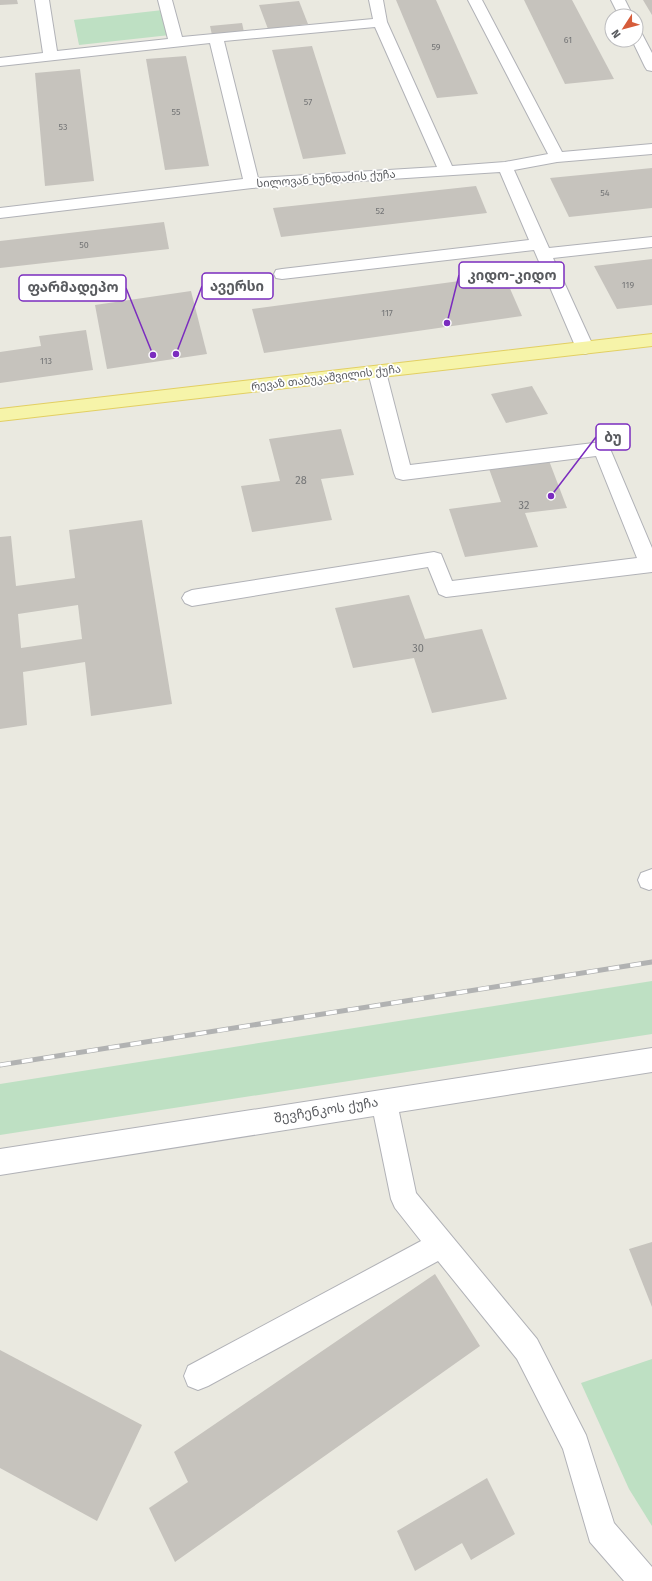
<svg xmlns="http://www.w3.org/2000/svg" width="652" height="1581" font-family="'Fira Sans','Noto Sans Georgian',sans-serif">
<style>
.green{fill:#bee0c3}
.building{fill:#c6c3bd;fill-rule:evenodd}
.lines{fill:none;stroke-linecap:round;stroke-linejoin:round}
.minor-casing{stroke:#b1b2b7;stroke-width:2}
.major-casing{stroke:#e2cf62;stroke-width:2}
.minor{fill:#fff;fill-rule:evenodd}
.major{fill:#f6f4a9;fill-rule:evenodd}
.rail-casing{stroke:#b1b2b2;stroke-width:5}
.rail{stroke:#fff;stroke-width:3.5;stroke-dasharray:11;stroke-linecap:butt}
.labels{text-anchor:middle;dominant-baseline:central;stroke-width:3.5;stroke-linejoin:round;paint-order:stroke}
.far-number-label{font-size:9px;fill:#747576}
.far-street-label{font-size:11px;fill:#595b5f;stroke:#fff}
.number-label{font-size:11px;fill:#747576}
.street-label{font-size:13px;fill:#595b5f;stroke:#fff}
.leader{fill:none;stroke:#7b2cbf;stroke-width:1.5}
.callout-dot{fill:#7b2cbf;stroke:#fff;stroke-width:1.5}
.callout{fill:#fff;stroke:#7b2cbf;stroke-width:1.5}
.callout-label{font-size:14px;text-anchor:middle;font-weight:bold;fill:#595b5f}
</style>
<rect width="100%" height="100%" fill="#eae9e0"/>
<g class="green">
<path d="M163,10L170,35L79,45L74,20Z"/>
<path d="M652,981V1034L0,1135V1084Z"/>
<path d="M652,1359V1526L629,1489L581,1383Z"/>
</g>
<g class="building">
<path d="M0,0H17L18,4L0,5Z"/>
<path d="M396,0H436L478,94L437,98Z"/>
<path d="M524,0H572L614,79L565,84Z"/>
<path d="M643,0H652V15Z"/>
<path d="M299,1L308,24L268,29L259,5Z"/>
<path d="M242,23L244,32L212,35L210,26Z"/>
<path d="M312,46L346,154L303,159L272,50Z"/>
<path d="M186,56L209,166L165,170L146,59Z"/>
<path d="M80,69L94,181L45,186L35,73Z"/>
<path d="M652,168V208L569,217L550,178Z"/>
<path d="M476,186L487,213L281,237L273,208Z"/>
<path d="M164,222L169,249L0,268V241Z"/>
<path d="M652,259V305L617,309L594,266Z"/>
<path d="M504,275L522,316L264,353L252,309Z"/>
<path d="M191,291L207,354L107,369L95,305Z"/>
<path d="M86,330L93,370L0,383V352L41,346L39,336Z"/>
<path d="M532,386L548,414L506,423L491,394Z"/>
<path d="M341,429L354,475L321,479L332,520L252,532L241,486L280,481L269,439Z"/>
<path d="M548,458L567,508L525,513L538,547L465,557L449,509L501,502L488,466Z"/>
<path d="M142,520L172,704L91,716L85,662L23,672L27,725L0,729V537L11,536L16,586L75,578L69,530ZM78,605L82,639L21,648L18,614Z"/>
<path d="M409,595L425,639L482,629L507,699L432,713L414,658L353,668L335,608Z"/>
<path d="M652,1242V1307L629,1249Z"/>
<path d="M435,1274L480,1346L175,1562L149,1508L188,1482L174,1452Z"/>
<path d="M0,1350L142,1425L97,1521L0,1468Z"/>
<path d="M487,1478L515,1534L471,1560L462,1543L415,1571L397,1531Z"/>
</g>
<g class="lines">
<defs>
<g id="minor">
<path d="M35,0H49L57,51L168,39L158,0H172L182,37L373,19L369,0H383L387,22L452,166L505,162L548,154L468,0H482L562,152L652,144V154L557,162L514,170L549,248L652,237V247L553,258L594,348L591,352L585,354L579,352L576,348L534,250L282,279L276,278L274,274L276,270L282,269L529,240L500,172L252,188L0,218V208L243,179L210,43L0,66V58L43,53ZM375,27L437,167L258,178L224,41Z"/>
<path d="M611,0H625L633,16H619Z"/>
<path d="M636,31L641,32L652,53V71L647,70L645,67L632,40H636Z"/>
<path d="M377,366L383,368L386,372L410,465L602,442L608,444L652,548V572L446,597L439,594L428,567L192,606L185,603L182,598L185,593L192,590L434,552L441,554L452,581L637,558L596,456L403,480L396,478L394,473L368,372L371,368Z"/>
<path d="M652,869V889L649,890L641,887L638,880L641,873Z"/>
<path d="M652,1048V1072L399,1112L416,1193L537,1339L586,1435L614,1523L652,1567V1581H624L590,1542L563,1449L517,1359L438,1261L208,1386L198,1390L188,1386L184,1376L188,1366L421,1241L395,1208L391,1199L374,1116L0,1175V1149Z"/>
</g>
<path id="major" d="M652,334V346L0,421V409Z"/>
</defs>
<use href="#minor" class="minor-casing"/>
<use href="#major" class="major-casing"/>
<use href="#minor" class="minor"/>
<use href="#major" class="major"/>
<defs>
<path id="rail" d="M0,1065L652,962"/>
</defs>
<use href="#rail" class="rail-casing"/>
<use href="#rail" class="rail"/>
</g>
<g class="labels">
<g class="far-number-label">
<text x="568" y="40">61</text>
<text x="436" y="47">59</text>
<text x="308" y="102">57</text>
<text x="176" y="112">55</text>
<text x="63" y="127">53</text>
<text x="605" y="193">54</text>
<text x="380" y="211">52</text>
<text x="84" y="245">50</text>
<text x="628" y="285">119</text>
<text x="387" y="313">117</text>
<text x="46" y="361">113</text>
</g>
<g class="far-street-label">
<text transform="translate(326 179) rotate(-4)">სილოვან ხუნდაძის ქუჩა</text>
<text transform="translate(326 378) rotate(-7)">რევაზ თაბუკაშვილის ქუჩა</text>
</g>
<g class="number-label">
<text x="301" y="480">28</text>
<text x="524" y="505">32</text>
<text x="418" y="648">30</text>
</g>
<g class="street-label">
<text transform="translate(326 1110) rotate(-9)">შევჩენკოს ქუჩა</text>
</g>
</g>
<path class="leader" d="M447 323L459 275M176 354L202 286M153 355L126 288M551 496L596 437"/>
<g class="callout-dot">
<circle cx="447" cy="323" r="4"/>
<circle cx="176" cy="354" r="4"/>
<circle cx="153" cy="355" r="4"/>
<circle cx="551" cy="496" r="4"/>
</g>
<g class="callout">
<rect x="459" y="262" width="105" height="26" rx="4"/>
<rect x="202" y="273" width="71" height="26" rx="4"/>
<rect x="19" y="275" width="107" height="26" rx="4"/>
<rect x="596" y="424" width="34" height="26" rx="4"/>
</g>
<g class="callout-label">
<text x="512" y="280">კიდო-კიდო</text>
<text x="237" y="291">ავერსი</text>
<text x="73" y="292">ფარმადეპო</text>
<text x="613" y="442">ბუ</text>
</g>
<g transform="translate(624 28) rotate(234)"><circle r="19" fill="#ffffff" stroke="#bdbdbf"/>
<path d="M0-3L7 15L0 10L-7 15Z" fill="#d65c3a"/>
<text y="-6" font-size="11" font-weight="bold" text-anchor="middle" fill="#595b5f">N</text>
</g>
</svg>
